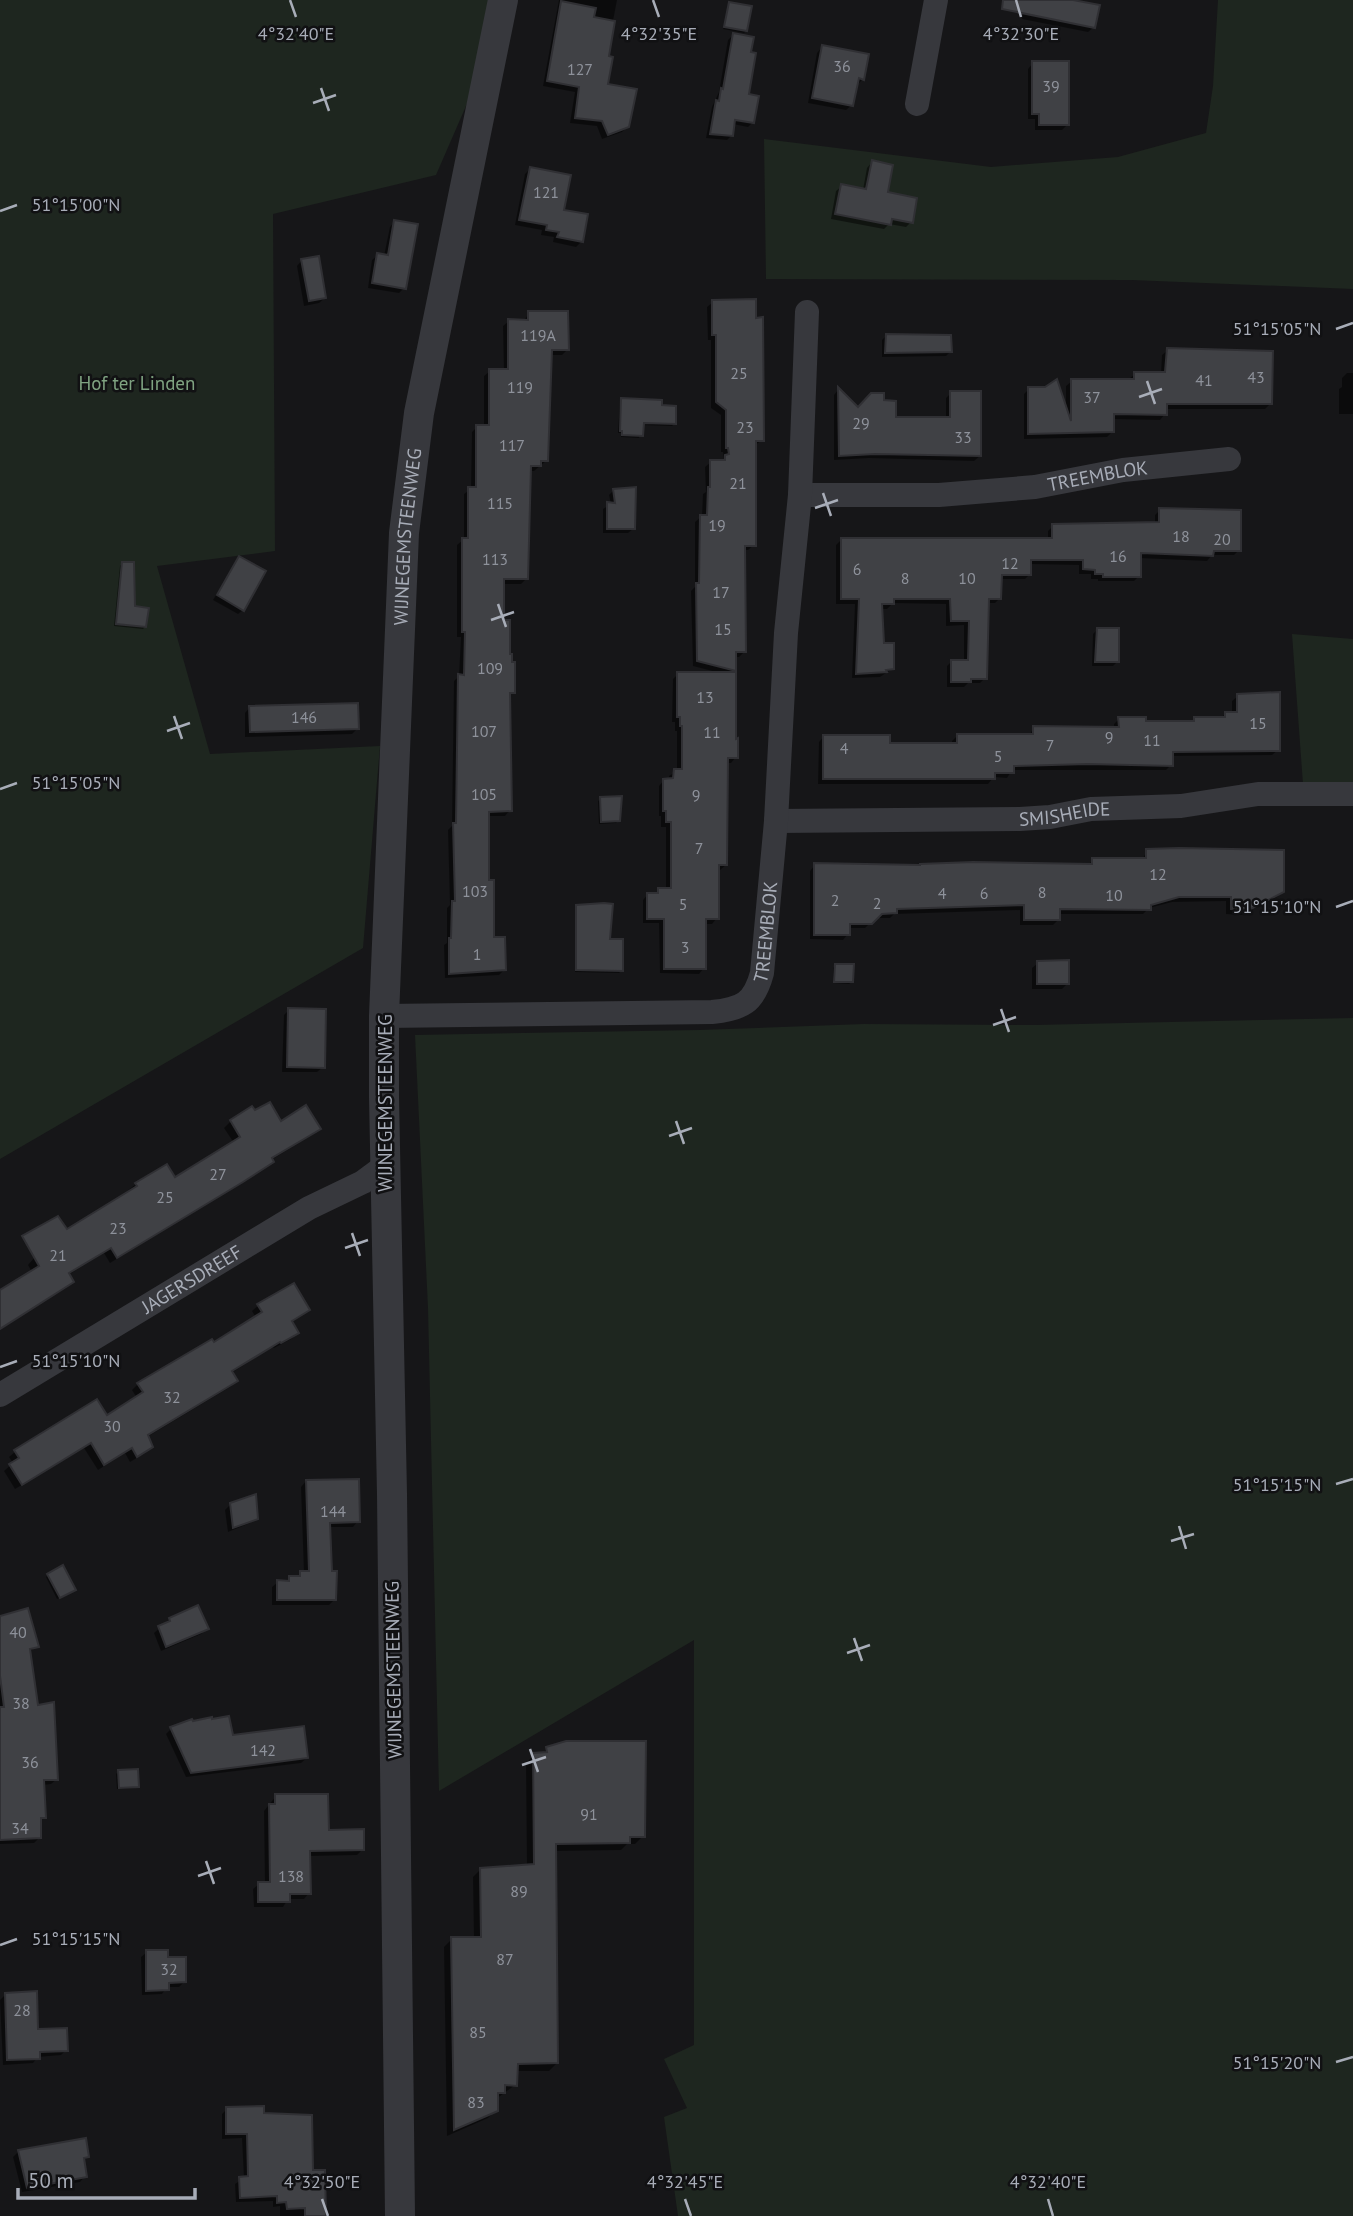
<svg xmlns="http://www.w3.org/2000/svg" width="1353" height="2216" font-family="'PT Sans',sans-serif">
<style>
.green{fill:#1e261f}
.shadow{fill:#0007}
.building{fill:#404145;stroke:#303034;stroke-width:2}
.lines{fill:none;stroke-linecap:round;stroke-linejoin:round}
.minor{stroke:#37383d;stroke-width:24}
.tertiary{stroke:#37383d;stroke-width:30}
.ticks{fill:none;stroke:#a8adb8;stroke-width:2.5}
.labels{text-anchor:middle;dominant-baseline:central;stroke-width:5;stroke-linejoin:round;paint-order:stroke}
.number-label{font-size:16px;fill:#8e929b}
.park-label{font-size:19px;fill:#7fa381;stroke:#111113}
.street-label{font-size:19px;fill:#a8adb8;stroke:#111113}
.ticks-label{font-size:18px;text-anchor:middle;fill:#a8adb8;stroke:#111113;stroke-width:5;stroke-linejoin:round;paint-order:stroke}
</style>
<rect width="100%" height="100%" fill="#161618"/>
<g class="green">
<path d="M0,0H493L476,83L436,175L273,214L275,551L157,566L210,754L380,746L363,948L0,1159Z"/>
<path d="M1218,0H1353V289L1132,280L766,279L764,139L991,167L1118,157L1206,133L1213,86Z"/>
<path d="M1292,634L1353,639V784H1303Z"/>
<path d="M1353,1018V2216H678L664,2117L687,2108L664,2059L694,2045V1640L439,1791L428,1308L415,1035L699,1030L864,1024L1035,1025Z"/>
</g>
<g class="shadow">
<path d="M559,0H617L606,57V86L628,126L622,132L602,139L597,126L570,123L575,92L543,86Z"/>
<path d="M1025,0H1070L1094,27L1088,32L1022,19Z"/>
<path d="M730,4L746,31L744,33L723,29Z"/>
<path d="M733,35L753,122L748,127L733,124L732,135L727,140L706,138L712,107L719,92L728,40Z"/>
<path d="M822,47L863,79L858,84L852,105L846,110L808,103L817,53Z"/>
<path d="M1033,63L1068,124L1062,130H1035V119H1028V69Z"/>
<path d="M872,162L886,194L911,222L906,227L889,224L884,229L831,219L836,191L842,186L863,190L867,168Z"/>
<path d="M530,169L562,211L581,242L576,247L553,242L554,237L541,235L542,230L515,225L525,174Z"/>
<path d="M395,221L404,288L399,293L368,288L372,260L378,255L384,256L390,227Z"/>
<path d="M302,260L325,298L319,303L304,306L297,266Z"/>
<path d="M713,302L762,440L754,446V545L748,550H743L744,652L739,657H734V670L730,674L736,757L731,763H726V865L720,870H717V918L712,924H704V968L699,974L660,973L659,923H643V900L648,894L666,890V827H661V816H659V786L664,780H669V776L677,771V731H675V722H672L673,679L678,674L720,673L693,666L691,591L695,587V522L702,516L703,494L706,492L705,467L711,462H721L724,459L723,452H721V415L711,408V340H708L707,307Z"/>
<path d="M529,313L567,350L562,355H550L546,461L534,471H529L526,579L521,584H502V622L513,692L508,697L510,810L505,816H487V882L492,939L504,970L499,975L445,978L444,945L447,943V908L450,905L448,830L452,826L454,681L459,676L461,637H457V545L464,539V494L471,489L472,432L477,427H484V376L490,371H504L503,326L509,321H524Z"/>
<path d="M886,336L950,352L946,356L882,357V340Z"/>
<path d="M1168,350L1271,403L1265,409H1165V414L1160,420L1112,419V432L1107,437L1024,439V394L1029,389L1066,410V386L1072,381L1129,379L1135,374H1161L1162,355Z"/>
<path d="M1347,373H1353V414H1339V389L1342,387V378Z"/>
<path d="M838,390L858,409L882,402L894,419H946V398L951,393L980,456L974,461L869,458L834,460V395Z"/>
<path d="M622,400L660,407L674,424L672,426L642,425L639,438L621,437V433H618L620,402Z"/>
<path d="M613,491L633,529L628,533H603V509L611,504L609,495Z"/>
<path d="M1160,510L1239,550L1234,555H1212L1207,561L1139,558V576L1134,581H1098V579H1091V574H1079V565L1030,564V574L1025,579H1000V598L995,603H987L985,678L980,683H968L964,687H947V666L952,661H964V625L946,626V604L893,603L887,609H881L882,644L892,669L880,677L852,678L855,604H836V545L841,540H1048V531L1053,526L1155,523V515Z"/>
<path d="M239,558L243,610L238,614L213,600Z"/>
<path d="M122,563L133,608L145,627L143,629L114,626L120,566Z"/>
<path d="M1098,629L1117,662L1113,666H1092L1093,634Z"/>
<path d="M1238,696L1278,750L1272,755L1171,756V765L1166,770H1012L1007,778L994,777L988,784H818L819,742L824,736L889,744L952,745V741L957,736H1029L1034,727L1114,729V724L1119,719L1144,722H1191L1194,719H1220L1226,713H1232V701Z"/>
<path d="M250,707L357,729L352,734L245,737V713Z"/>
<path d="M601,799L618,821L616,823L599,824L598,801Z"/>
<path d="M1147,851L1282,891L1277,897L1242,915L1226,914V901L1172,902L1149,908L1143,914H1059V919L1053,925H1020V910L894,914L890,918H875L865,928H848V934L843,940L810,939V871L815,865H1088L1093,860H1142Z"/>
<path d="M577,907L608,941L621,971L619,973L575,972V909Z"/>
<path d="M1038,963L1068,983L1062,989H1032V968Z"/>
<path d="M835,966L852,982L849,984L833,983V968Z"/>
<path d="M289,1010L323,1067L317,1072H282L284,1015Z"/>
<path d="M255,1113L281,1123L319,1128L312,1135L271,1160L265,1168L110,1263L104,1253L68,1275L72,1282L66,1288L0,1328V1292L32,1272L28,1265L34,1258L74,1234L136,1184L175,1180L234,1143L224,1128L231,1121Z"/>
<path d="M259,1305L308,1310L291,1322L297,1333L291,1339L274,1348L273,1347L231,1373L236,1381L230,1387L147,1437L151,1447L145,1453L130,1462L125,1453L98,1470L84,1448L15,1489L4,1471L13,1463L9,1457L16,1451L106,1417L137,1398L132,1390L138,1384L214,1345L256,1318L252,1311Z"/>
<path d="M306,1481L358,1521L353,1527H329L330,1573L335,1599L329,1605H272V1587L278,1582H286L290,1578H296L304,1573L301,1487Z"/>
<path d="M230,1505L256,1518L250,1523L228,1532L225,1510Z"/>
<path d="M48,1575L72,1592L57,1599L46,1577Z"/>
<path d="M0,1618L37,1646L29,1652L36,1707L57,1779L51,1784L43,1785L44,1817L39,1822V1838L34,1843L0,1844Z"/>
<path d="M170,1619L207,1629L201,1634L161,1651L154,1633Z"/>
<path d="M171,1729L232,1737L307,1758L301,1763L186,1777L166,1734Z"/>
<path d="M547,1749L643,1836L635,1844H627L621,1850L554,1851L557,2063L549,2071H516L515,2085L496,2099V2110L488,2118L447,2136L444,1947L452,1939H474L473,1877L481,1869L527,1866L526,1763L534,1755H541Z"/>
<path d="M118,1772L137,1786L135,1788L117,1789L116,1774Z"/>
<path d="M276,1796L327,1832L362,1850L357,1855L309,1856V1893L304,1899H288L283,1907H254L253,1889L259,1884H265L264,1811Z"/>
<path d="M147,1952L167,1958L184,1982L179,1987H167L162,1994L142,1995L141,1957Z"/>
<path d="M6,1994L37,2031L66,2050L61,2055L38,2057L33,2063L3,2065L0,2000Z"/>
<path d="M227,2109L263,2115L311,2172L324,2216H280V2206L273,2207V2201L236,2202L235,2184L244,2178L242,2138L222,2139V2114Z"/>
<path d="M19,2151L87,2156L83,2161L85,2176L80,2182L22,2192L13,2157Z"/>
</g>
<g class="building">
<path d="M1003,0H1073L1100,5L1095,28L1002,9Z"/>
<path d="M561,1L596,8L594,17L615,21L609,56L613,57L608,84L637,89L629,127L608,135L602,121L575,118L579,87L547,81Z"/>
<path d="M729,2L752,6L747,31L724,27Z"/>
<path d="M733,33L754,37L751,52L756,53L749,94L759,96L754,123L735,120L733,136L710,134L716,100L719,101L721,88L723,89Z"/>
<path d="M822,45L869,54L864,80L859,78L853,106L812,98Z"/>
<path d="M1032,61H1069V125H1039V114H1032Z"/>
<path d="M872,160L893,165L888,192L917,198L913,223L892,219L891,225L835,214L841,184L866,189Z"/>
<path d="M530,167L571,175L564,210L588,214L583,242L557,237L559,232L546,230L547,225L519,220Z"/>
<path d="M394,220L418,224L406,289L372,283L377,253L388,255Z"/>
<path d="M319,256L326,298L309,301L301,259Z"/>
<path d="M756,299V318L763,317L764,441H756V546H745L746,652H736V671L697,661L696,583H699L700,515H707L708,487H710V460H725V455L729,454L728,448H726V410L716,402V335H712V300Z"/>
<path d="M528,311H568L569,350H552L548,461H541V466H531L528,579H504V620H510V654H512V662H515V693H510L512,811L489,812V880H494V937H505L506,970L449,974V938H451L452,901H455L453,823H456L458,674L464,675L465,632H462V538H468V487H476V425H489V369H508V319L528,320Z"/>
<path d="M886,334L951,335L952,352L885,353Z"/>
<path d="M1167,348L1273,351L1272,404H1167V415L1114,414V432L1028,434V387H1045L1057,379L1071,421V379H1134V372H1165Z"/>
<path d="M838,387L858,407L871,393H884V400L896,401V417H950V391H981V456L875,454L839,456Z"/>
<path d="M621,398L662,400V405L676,406V424L644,423L643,436L622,435V431H620Z"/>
<path d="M636,487L635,529H607V502L615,503L613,489Z"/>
<path d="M1159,508L1241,510V551H1214L1213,556L1141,553V577H1103V574H1095V570L1083,569V560H1031V575H1002L1001,599H989L987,679H971V682H951V660H968L969,621H951L950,599H894V604H882L884,643H894V669L886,670L887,672L856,674L859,599H841V538H1052V524L1159,522Z"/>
<path d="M239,556L266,571L244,611L217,595Z"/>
<path d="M122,562H134L135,606L149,608L146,627L116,624Z"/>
<path d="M1097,628H1119V662H1095Z"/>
<path d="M677,672H736V739L738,738V758H728L727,865H719V919H706V969H664V919H647V893H658V888H671V822H666V811H663V779L673,778L674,769H682V726H680V717H677Z"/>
<path d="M1280,692V751L1173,752V766L1088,764L1014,766V773H995V779H823V735H890V743H957V734H1033V726L1119,727L1118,717H1146V721H1194V717H1225V712H1237V694Z"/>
<path d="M358,703L359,729L250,732L249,706Z"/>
<path d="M622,796L620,821L601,822L600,797Z"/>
<path d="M1179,848L1284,850V892L1249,910L1231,909V897H1179L1151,905V910L1060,909V920H1024V905L897,909V913L882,914L872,924H850V935H814V863L920,865V864L973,862L1092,864V858H1146V849Z"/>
<path d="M604,903L613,904L610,939H623V971L576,970V905Z"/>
<path d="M1069,960V984H1037V961Z"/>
<path d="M835,964H854L853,982H834Z"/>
<path d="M288,1008L326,1009L325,1068L287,1067Z"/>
<path d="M270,1102L281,1121L306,1105L321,1129L272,1158L274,1162L243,1182L117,1258L111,1248L69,1273L74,1282L0,1329V1290L39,1266L22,1236L58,1216L67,1229L137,1186L135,1183L167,1164L175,1177L240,1137L230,1120L252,1106L255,1110Z"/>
<path d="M294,1283L310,1310L292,1321L299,1333L281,1343L280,1342L232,1371L238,1381L148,1435L153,1447L137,1457L132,1448L104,1465L91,1443L22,1485L9,1464L19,1458L14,1450L97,1399L107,1415L143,1392L137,1383L212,1339L214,1342L262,1312L257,1304Z"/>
<path d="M359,1479L360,1522L330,1523L332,1571H337L336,1600H277V1580L289,1581V1576H300V1571H309L306,1480Z"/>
<path d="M256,1494L258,1519L233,1528L230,1503Z"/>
<path d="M63,1565L76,1590L60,1598L47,1574Z"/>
<path d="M198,1605L209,1629L166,1647L158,1626L170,1621L169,1618Z"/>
<path d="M28,1608L39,1647L30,1649L38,1705L54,1702L58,1780H44L46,1818H41V1838L0,1840V1707H4L0,1676V1616Z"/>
<path d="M229,1716L233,1735L304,1726L308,1758L191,1773L170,1727L192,1719L193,1721L212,1717V1719Z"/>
<path d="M566,1741H646L645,1837H630V1843L556,1844L558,2063L518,2064L517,2086L505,2085V2093H498V2111L454,2130L451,1937H481L480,1868L534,1864L533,1753L547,1752L546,1747Z"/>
<path d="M138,1769L139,1787L119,1788L118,1770Z"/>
<path d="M275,1794H328L329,1830L364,1829V1850L310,1851L311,1894H290V1902H258V1882H270L269,1804H275Z"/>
<path d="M146,1950H168V1957H186V1982L169,1983V1990L146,1991Z"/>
<path d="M37,1991L38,2029L67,2028L68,2051L40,2052V2059L7,2060L5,1993Z"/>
<path d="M264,2106V2113L312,2115L313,2170H325L326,2216H305V2208L287,2209L286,2202L277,2203V2196L240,2198L239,2177L248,2176L247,2134H226V2107Z"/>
<path d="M86,2138L89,2157L84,2158L87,2177L27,2188L18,2150Z"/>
</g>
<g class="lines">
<g class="minor">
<path d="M917,104L936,0"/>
<path id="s1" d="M800,495H939L1035,487L1123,470L1229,459"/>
<path id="s2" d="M776,821L1020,819L1050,817L1091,809L1181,806L1258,794H1353"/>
<path id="s3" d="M384,1016L712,1012C742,1009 754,1003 762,973L776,821L786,633L800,495L807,312"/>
<path id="s4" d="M0,1395L309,1208L363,1182L386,1165"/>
</g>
<path class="tertiary" id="s5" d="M400,2216L392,1494L384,1097V1016L404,533L419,413L503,0"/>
</g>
<path class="ticks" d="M290,0L296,17M653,0L659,17M1016,0L1021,17M321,88L329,111M313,103L336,95M0,211L17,205M1336,329L1353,323M1147,381L1155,404M1139,397L1162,389M823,493L831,516M815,508L838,500M498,604L506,627M491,620L514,612M174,716L182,739M167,731L190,723M0,789L17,783M1336,907L1353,901M1001,1009L1009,1032M993,1025L1016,1017M676,1121L684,1144M669,1136L692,1128M352,1233L360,1256M345,1248L368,1240M0,1367L17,1361M1336,1484L1353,1479M1179,1526L1186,1549M1171,1541L1194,1534M854,1638L862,1661M847,1653L870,1645M530,1749L538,1772M522,1765L546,1757M206,1861L214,1884M198,1876L221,1868M0,1945L17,1939M1336,2062L1353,2057M322,2199L328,2216M685,2199L691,2216M1048,2199L1053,2216"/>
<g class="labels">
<g class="number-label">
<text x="842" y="66">36</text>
<text x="580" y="69">127</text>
<text x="1051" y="86">39</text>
<text x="546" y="192">121</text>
<text x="538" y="335">119A</text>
<text x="739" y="373">25</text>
<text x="1256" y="377">43</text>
<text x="1204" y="380">41</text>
<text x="520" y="387">119</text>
<text x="1092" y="397">37</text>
<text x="861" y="423">29</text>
<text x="745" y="427">23</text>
<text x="963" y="437">33</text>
<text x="512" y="445">117</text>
<text x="738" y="483">21</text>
<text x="500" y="503">115</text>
<text x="717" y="525">19</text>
<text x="1181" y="536">18</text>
<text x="1222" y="539">20</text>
<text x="1118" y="556">16</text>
<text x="495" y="559">113</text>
<text x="1010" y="563">12</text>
<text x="857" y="569">6</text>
<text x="905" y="578">8</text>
<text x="967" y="578">10</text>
<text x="721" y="592">17</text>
<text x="723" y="629">15</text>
<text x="490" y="668">109</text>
<text x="705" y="697">13</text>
<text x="304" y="717">146</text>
<text x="1258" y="723">15</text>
<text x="484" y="731">107</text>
<text x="712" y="732">11</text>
<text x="1109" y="737">9</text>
<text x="1152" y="740">11</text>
<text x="1050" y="745">7</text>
<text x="844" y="748">4</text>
<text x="998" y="756">5</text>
<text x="484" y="794">105</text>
<text x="696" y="795">9</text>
<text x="699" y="848">7</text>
<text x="1158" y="874">12</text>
<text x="475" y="891">103</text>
<text x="1042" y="892">8</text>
<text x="942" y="893">4</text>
<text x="984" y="893">6</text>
<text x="1114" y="895">10</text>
<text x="835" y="900">2</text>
<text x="877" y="903">2</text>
<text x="683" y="904">5</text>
<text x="685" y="947">3</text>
<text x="477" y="954">1</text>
<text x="218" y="1174">27</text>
<text x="165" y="1197">25</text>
<text x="118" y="1228">23</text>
<text x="58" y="1255">21</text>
<text x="172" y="1397">32</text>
<text x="112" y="1426">30</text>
<text x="333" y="1511">144</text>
<text x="18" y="1632">40</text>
<text x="21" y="1703">38</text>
<text x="263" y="1750">142</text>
<text x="30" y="1762">36</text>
<text x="589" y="1814">91</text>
<text x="20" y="1828">34</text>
<text x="291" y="1876">138</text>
<text x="519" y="1891">89</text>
<text x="505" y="1959">87</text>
<text x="169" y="1969">32</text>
<text x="22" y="2010">28</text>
<text x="478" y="2032">85</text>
<text x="476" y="2102">83</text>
</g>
<g class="park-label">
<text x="137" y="383">Hof ter Linden</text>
</g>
<g class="street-label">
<text stroke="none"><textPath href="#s1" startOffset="299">TREEMBLOK</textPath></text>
<text stroke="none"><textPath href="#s5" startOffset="1680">WIJNEGEMSTEENWEG</textPath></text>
<text stroke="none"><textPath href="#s2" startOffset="289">SMISHEIDE</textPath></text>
<text stroke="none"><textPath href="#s3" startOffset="439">TREEMBLOK</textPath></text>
<text transform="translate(385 1103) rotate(-90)">WIJNEGEMSTEENWEG</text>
<text stroke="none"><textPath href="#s4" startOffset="224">JAGERSDREEF</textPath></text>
<text transform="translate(393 1670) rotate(-91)">WIJNEGEMSTEENWEG</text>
</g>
</g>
<g class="ticks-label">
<text x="296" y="40">4°32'40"E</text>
<text x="659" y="40">4°32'35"E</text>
<text x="1021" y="40">4°32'30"E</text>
<text x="76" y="211">51°15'00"N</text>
<text x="1277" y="335">51°15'05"N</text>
<text x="76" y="789">51°15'05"N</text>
<text x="1277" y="913">51°15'10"N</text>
<text x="76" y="1367">51°15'10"N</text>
<text x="1277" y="1491">51°15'15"N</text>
<text x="76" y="1945">51°15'15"N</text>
<text x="1277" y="2069">51°15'20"N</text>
<text x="322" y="2188">4°32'50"E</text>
<text x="685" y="2188">4°32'45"E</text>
<text x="1048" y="2188">4°32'40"E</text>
</g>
<path d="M18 2188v10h177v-10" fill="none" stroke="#a8adb8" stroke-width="3.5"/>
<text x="28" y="2188" font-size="21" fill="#a8adb8" stroke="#111113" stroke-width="5" paint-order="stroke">50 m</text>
</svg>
